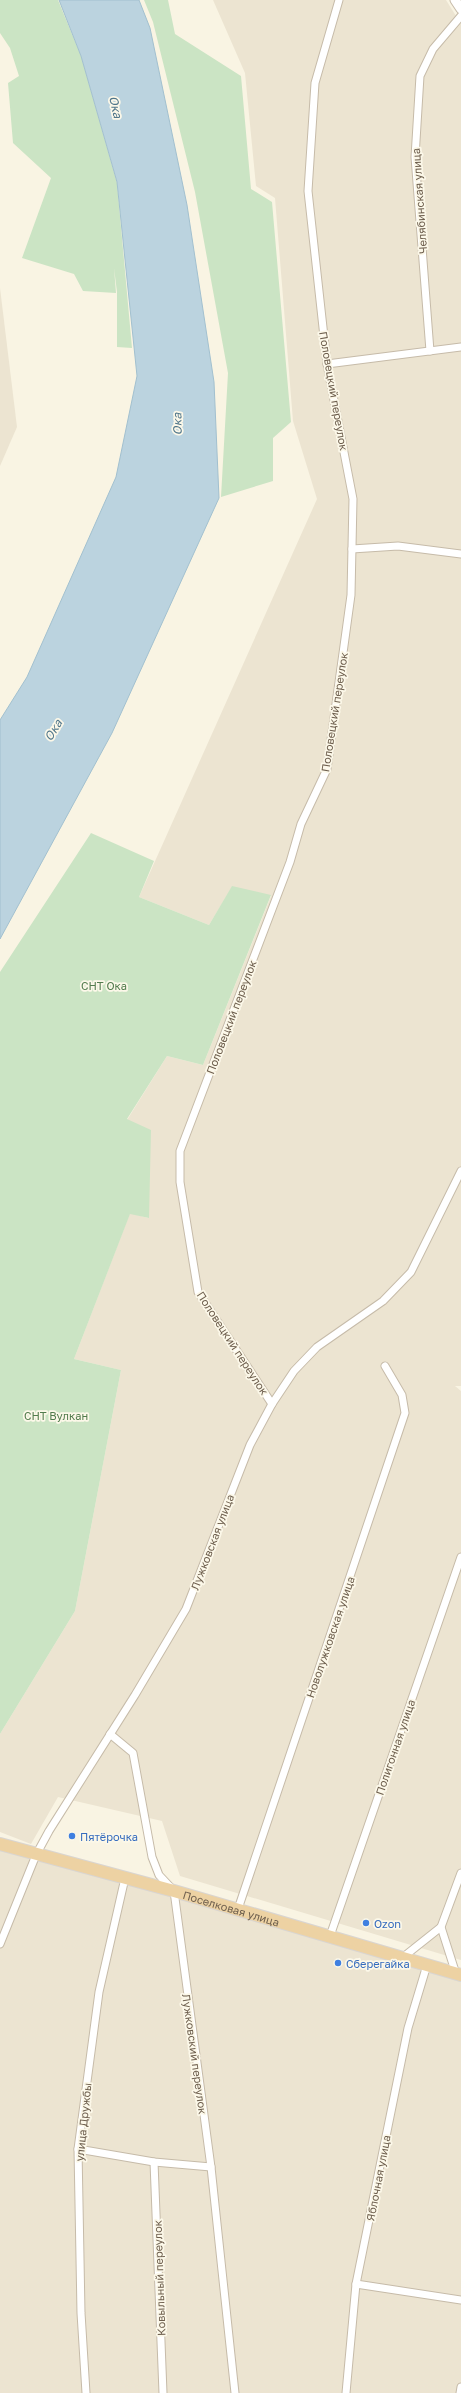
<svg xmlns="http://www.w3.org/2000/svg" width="461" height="2393" font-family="'Golos Text',sans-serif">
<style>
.residential{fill:#ece4d1}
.green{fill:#cbe4c4}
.water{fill:#bbd3df;stroke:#a2c0cf}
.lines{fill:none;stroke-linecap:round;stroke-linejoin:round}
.minor-casing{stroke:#c6bba9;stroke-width:9}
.tertiary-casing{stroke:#c6bba9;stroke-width:11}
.trunk-casing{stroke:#d9d5d1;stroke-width:14}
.minor{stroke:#fff;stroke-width:7}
.tertiary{stroke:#fff;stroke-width:9}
.trunk{stroke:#edd2a3;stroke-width:12}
.shop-dot{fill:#3f7fe0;stroke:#fcf8e9;stroke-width:1.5}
.labels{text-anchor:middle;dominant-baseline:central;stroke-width:3.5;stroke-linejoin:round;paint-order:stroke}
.street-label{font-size:11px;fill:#6d5e4d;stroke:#fcf8e9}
.park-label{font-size:11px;fill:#527c4d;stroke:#fcf8e9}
.shop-label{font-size:11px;fill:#366cbe;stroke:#fcf8e9;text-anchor:start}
.water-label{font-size:12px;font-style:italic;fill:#51778b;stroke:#fcf8e9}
</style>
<rect width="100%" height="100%" fill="#f9f4e3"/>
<g class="residential">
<path d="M213,0H446L461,24V1386H455L461,1391V1960L180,1876L162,1821L58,1797L31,1844L0,1832V1734L75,1611L121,1370L74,1359L130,1213L148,1218L127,1120L167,1056L203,1065L271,896L232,887L209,925L139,897L317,499L293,421L275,198L256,186L245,73Z"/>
<path d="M0,288L17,427L0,466Z"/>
<path d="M0,1850L238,1913L424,1968L354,2286L344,2393H0Z"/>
<path d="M427,1968L461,1978V2393H347L358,2283L409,2027Z"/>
</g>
<g class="green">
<path d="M0,0H58L81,56L117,183L132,348L117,347V292L114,268L116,293L83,291L74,274L22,258L51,178L13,143L8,83L19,76L10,48L0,33Z"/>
<path d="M144,0H168L175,34L241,76L251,189L272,202L291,422L273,438V481L221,497L228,373L195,192L153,22Z"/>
<path d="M91,833L154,861L139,897L209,925L232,886L271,895L203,1065L167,1056L127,1119L151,1130L149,1218L130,1214L74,1359L121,1370L75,1611L0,1734V972Z"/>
</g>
<path class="water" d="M59,0H139L150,28L187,205L214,382L219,498L112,733L0,939V720L27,677L116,477L137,376L117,182L81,56Z"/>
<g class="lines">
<defs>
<g id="minor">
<path d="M430,351L415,157L420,76L433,49L461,16"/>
<path d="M327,364L461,347"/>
<path d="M352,549L398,546L461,554"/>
<path d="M272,1404L198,1292L180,1182V1151L290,862L301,824L327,769L351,595L353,499L327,364L308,191L315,83L339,0"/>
<path d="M110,1734L133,1753L152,1857L159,1875L174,1891L211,2167L235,2393"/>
<path d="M238,1909L405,1413L402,1395L385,1366"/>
<path d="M441,1927L456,1974"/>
<path d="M330,1936L461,1557"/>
<path d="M0,1944L36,1855L49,1831L135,1695L186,1609L250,1445L272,1404L294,1371L317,1347L383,1301L411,1272L461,1171"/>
<path d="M402,1958L441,1927L461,1873"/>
<path d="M78,2149L154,2162L211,2167"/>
<path d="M154,2162L163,2393"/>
<path d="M356,2284L461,2300"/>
<path d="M86,2393L81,2313L78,2149L99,1992L125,1878"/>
<path d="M346,2393L356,2284L408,2028L427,1965"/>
<path d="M460,2393L461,2387"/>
</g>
<path id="tertiary" d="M455,0L461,9"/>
<g id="trunk">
<path id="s1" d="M0,1844L174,1891L461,1975"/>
</g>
</defs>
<use href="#minor" class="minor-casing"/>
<use href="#tertiary" class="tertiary-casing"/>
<use href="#trunk" class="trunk-casing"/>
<use href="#minor" class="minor"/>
<use href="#tertiary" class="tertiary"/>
<use href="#trunk" class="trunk"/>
</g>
<g class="shop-dot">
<circle cx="72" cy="1836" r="4"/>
<circle cx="366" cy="1923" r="4"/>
<circle cx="338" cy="1963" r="4"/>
</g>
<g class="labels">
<g class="street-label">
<text transform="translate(419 201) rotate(-94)">Челябинская улица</text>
<text transform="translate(334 391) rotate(80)">Половецкий переулок</text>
<text transform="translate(334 712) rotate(-81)">Половецкий переулок</text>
<text transform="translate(231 1017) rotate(-69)">Половецкий переулок</text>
<text transform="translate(233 1343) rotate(57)">Половецкий переулок</text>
<text transform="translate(212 1542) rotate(-69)">Лужковская улица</text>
<text transform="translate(330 1637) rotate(-71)">Новолужковская улица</text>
<text transform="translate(395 1747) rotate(-71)">Полигонная улица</text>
<text stroke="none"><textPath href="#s1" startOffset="240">Поселковая улица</textPath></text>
<text transform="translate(195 2054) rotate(82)">Лужковский переулок</text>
<text transform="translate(83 2122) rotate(-84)">улица Дружбы</text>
<text transform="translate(378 2178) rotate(-79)">Яблочная улица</text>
<text transform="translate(159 2278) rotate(-92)">Ковыльный переулок</text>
</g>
<g class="park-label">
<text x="104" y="985">СНТ Ока</text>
<text x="56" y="1415">СНТ Вулкан</text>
</g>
<g class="shop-label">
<text x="80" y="1836">Пятёрочка</text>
<text x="374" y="1923">Ozon</text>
<text x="346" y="1963">Сберегайка</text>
</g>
<g class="water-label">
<text transform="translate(116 107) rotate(77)">Ока</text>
<text transform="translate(177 424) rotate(-91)">Ока</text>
<text transform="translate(53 730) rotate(-59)">Ока</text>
</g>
</g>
</svg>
